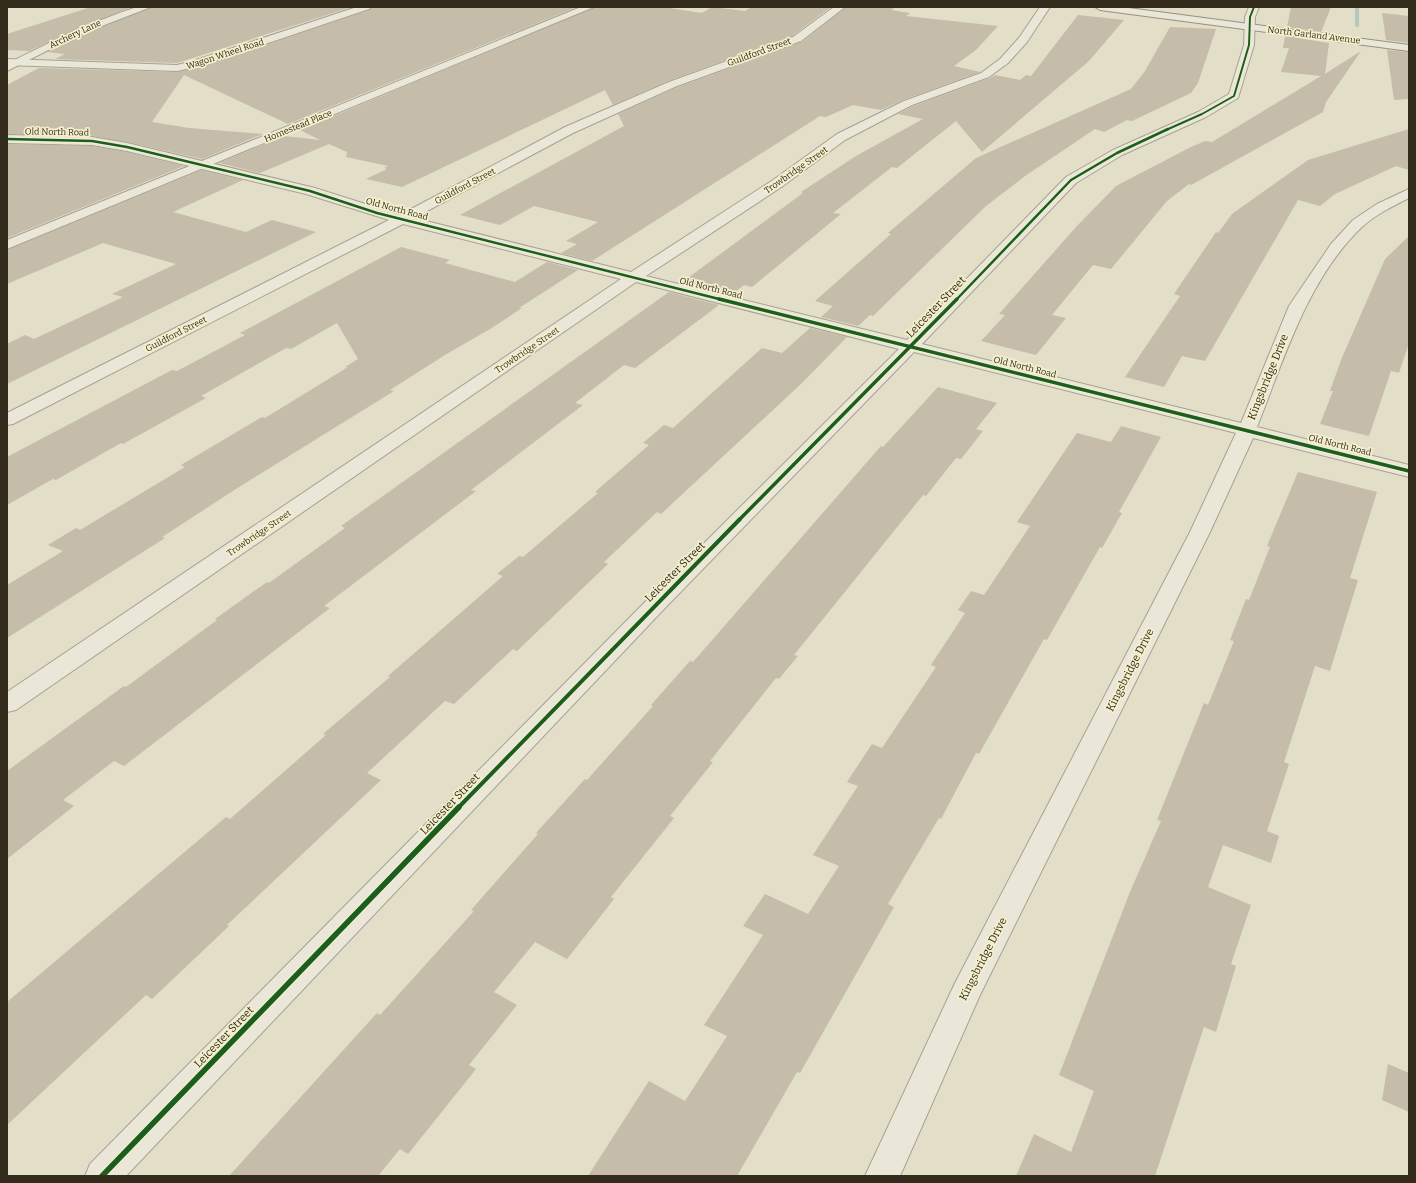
<svg xmlns="http://www.w3.org/2000/svg" width="1416" height="1183" font-family="Bitter,serif">
<style>
.lines{fill:none;stroke-linecap:round;stroke-linejoin:round}
.stream{fill:#b4c8be;fill-rule:evenodd}
.building{fill:#c5bca9}
.minor-casing{stroke:#a6a292;stroke-width:2}
.tertiary-casing{stroke:#a6a292;stroke-width:2}
.secondary-casing{stroke:#969182;stroke-width:2}
.minor{fill:#eae7d9;fill-rule:evenodd}
.tertiary{fill:#eae7d9;fill-rule:evenodd}
.secondary{fill:#eae7d9;fill-rule:evenodd}
.cycleway-far4-casing{stroke:#f4efcc;stroke-width:3}
.cycleway-far3-casing{stroke:#f4efcc;stroke-width:4}
.cycleway-far2-casing{stroke:#f4efcc;stroke-width:5.5}
.cycleway-far1-casing{stroke:#f4efcc;stroke-width:6}
.cycleway-casing{stroke:#f4efcc;stroke-width:8}
.cycleway-far4{stroke:#1b5e20;stroke-width:2}
.cycleway-far3{stroke:#1b5e20;stroke-width:2.5}
.cycleway-far2{stroke:#1b5e20;stroke-width:3.5}
.cycleway-far1{stroke:#1b5e20;stroke-width:4}
.cycleway{stroke:#1b5e20;stroke-width:5.5}
.labels{text-anchor:middle;dominant-baseline:central;stroke-width:3.5;stroke-linejoin:round;paint-order:stroke}
.far-street-label{font-size:9px;fill:#332b1b;stroke:#f4efcc}
.street-label{font-size:11px;fill:#332b1b;stroke:#f4efcc}
</style>
<rect width="100%" height="100%" fill="#e2dec8"/>
<g class="lines">
<path class="stream" d="M1355,7H1359V26L1357,27L1355,26Z"/>
</g>
<g class="building">
<path d="M91,7H132L86,25L29,51L7,50V34Z"/>
<path d="M152,7H352L177,63L55,59L65,54L47,52L77,37Z"/>
<path d="M372,7H577L288,124L184,75L152,122L189,128L263,134L202,159L127,142L92,136L7,134V85L39,68L177,72L200,67L369,10Z"/>
<path d="M595,7H663L702,13L712,7L745,11L751,7L776,8L831,7L792,36L668,81L613,105L605,90L402,187L366,179L387,169L384,168L388,166L346,157L347,152L329,144L260,173L219,163L284,136L320,140L300,130Z"/>
<path d="M846,7H896L891,10L910,13L906,16L998,26L976,50L954,66L980,72L903,100L881,110L853,105L826,117L820,116L592,261L561,253L577,244L566,241L598,222L534,206L500,225L460,215L624,126L618,114L678,87L802,42Z"/>
<path d="M1291,7H1331L1321,32L1287,27Z"/>
<path d="M1382,13L1409,16V43L1386,40Z"/>
<path d="M1078,15L1124,20L1089,61L982,152L956,121L897,168L892,167L833,213L841,214L752,287L744,285L731,295L681,283L803,193L801,192L856,156L923,119L898,114L913,106L990,78L995,75L1020,80L1026,75L1031,76Z"/>
<path d="M1170,27L1216,29L1198,83L1191,93L1132,121L1127,120L1104,132L1095,129L1025,176L986,206L873,316L870,315L858,326L821,317L833,306L815,301L891,234L888,233L976,158L1131,89L1145,71Z"/>
<path d="M1285,36L1329,43L1325,74L1361,51L1326,102L1323,112L1191,185L1189,184L1167,201L1111,269L1093,265L1052,315L1066,318L1036,355L981,341L1005,315L999,314L1077,226L1116,186L1189,148L1205,141L1212,142L1321,76L1281,72L1289,48H1283Z"/>
<path d="M1387,50L1409,52V99L1394,100Z"/>
<path d="M1409,129V170L1396,166L1335,194L1320,206L1298,200L1205,361L1182,356L1164,387L1125,377L1180,296L1174,294L1216,232L1218,233L1232,214L1308,160Z"/>
<path d="M7,144L92,146L127,152L184,166L7,238Z"/>
<path d="M202,170L243,180L173,212L246,232L272,220L316,232L7,384V344L25,335L34,339L123,297L112,294L176,264L103,243L7,284V250Z"/>
<path d="M1409,236V343L1399,373L1391,371L1369,436L1320,424L1333,391H1330L1341,360L1385,259Z"/>
<path d="M401,247L450,260L445,263L515,282L547,262L578,270L519,308H522L490,329L445,355L390,390L394,391L239,487L162,537L165,538L7,638V585L63,551L48,545L76,528L80,530L185,467L181,465L262,417L265,418L348,367H345L358,359L337,323L291,349L286,348L201,396L206,398L123,444L121,443L56,480L53,479L7,505V457L172,370L177,371L245,335L240,333Z"/>
<path d="M669,292L719,305L635,368L624,365L575,403L583,405L471,490L476,491L324,606L330,608L124,766L114,761L63,800L74,806L7,859V771L124,686L126,687L217,620L215,619L267,582L269,583L345,528L341,526Z"/>
<path d="M810,328L847,337L801,384L661,514L657,512L604,562L608,564L517,651L513,649L454,704L445,701L367,773L381,780L227,925L229,926L152,999L146,995L7,1125V1002L226,817L230,819L326,735L323,734L390,677L388,676L503,576L497,574L519,556L523,557L598,493L595,492L649,445L643,443L664,425L673,428L762,348L782,353Z"/>
<path d="M938,387L997,403L976,429L983,431L961,459L956,458L926,496L923,495L794,655L798,656L779,679L776,678L710,761L713,762L670,816L674,818L611,897L614,899L567,959L535,942L494,992L517,1005L469,1065L476,1069L408,1154L400,1149L378,1176H229L377,1013L380,1015L474,911L471,910L538,834L536,833L585,779L587,780L653,706L651,705L690,661L693,662L881,446L883,447Z"/>
<path d="M1121,426L1161,437L1119,512L1122,513L1102,548L1100,547L1047,640L1044,639L979,754L976,753L941,819L939,818L888,904L894,907L800,1073L797,1072L737,1176H588L649,1081L685,1101L727,1036L704,1025L763,935L743,926L765,894L808,914L839,866L813,855L858,786L847,782L872,744L882,748L936,667L931,665L965,613L958,610L971,591L984,595L1030,526L1017,522L1077,433L1111,442Z"/>
<path d="M1298,472L1377,492L1350,578L1358,580L1330,671L1315,666L1284,762L1289,764L1267,831L1279,836L1271,863L1223,845L1208,887L1251,905L1231,964L1236,966L1216,1032L1204,1027L1155,1176H1016L1034,1134L1071,1152L1094,1091L1059,1075L1130,892L1161,821L1157,820L1204,703L1208,705L1234,641L1230,640L1246,599L1249,600L1270,547L1267,546Z"/>
<path d="M1388,1064L1409,1073V1112L1382,1100Z"/>
</g>
<g class="lines">
<defs>
<g id="minor">
<path d="M137,7H151L76,36L7,71V64C52,41 89,23 137,7Z"/>
<path d="M834,7H845L801,41L677,86L573,133L414,218L631,272L773,180L837,134L904,101L981,73L1000,59L1019,38L1040,7H1050L1027,42L1008,63L989,77L912,105L845,140L783,186L646,276L907,340L1066,177L1113,150L1198,112L1229,94L1244,45L1245,17L1249,7H1259L1255,17L1254,45L1238,98L1206,117L1122,155L1076,183L922,344L1241,423L1289,306L1331,244L1353,220L1377,204L1409,189V198C1393,206 1375,215 1362,227C1308,278 1284,359 1257,427L1409,465V477L1253,438L1210,532L980,995L900,1176H865L955,983L1190,532L1236,433L914,352L665,608L126,1176H85L90,1164L649,598L899,349L636,282L16,710L7,712V692L621,279L403,224L13,424L7,425V413L389,220L306,194L127,151L92,145L7,143V135L92,137L127,143L315,188L400,215L565,127L669,82L793,37Z"/>
</g>
<g id="tertiary">
<path d="M357,7H371L369,9L200,66L177,71L7,65V59L177,65L193,61Z"/>
<path d="M581,7H594L7,249V240Z"/>
</g>
<path id="secondary" d="M1095,7H1121L1409,45V51L1100,10Z"/>
</defs>
<use href="#minor" class="minor-casing"/>
<use href="#tertiary" class="tertiary-casing"/>
<use href="#secondary" class="secondary-casing"/>
<use href="#minor" class="minor"/>
<use href="#tertiary" class="tertiary"/>
<use href="#secondary" class="secondary"/>
<defs>
<path id="cycleway-far4" d="M1166,130L1202,114L1234,96L1249,45L1250,17L1254,7"/>
<g id="cycleway-far3">
<path d="M7,139L92,141L127,147L310,191L377,213L723,300"/>
<path d="M956,300L1071,180L1117,153L1168,129"/>
</g>
<g id="cycleway-far2">
<path d="M719,299L1409,471"/>
<path d="M739,520L957,299"/>
</g>
<path id="cycleway-far1" d="M458,808L740,519"/>
<path id="cycleway" d="M102,1176L459,807"/>
</defs>
<use href="#cycleway-far4" class="cycleway-far4-casing"/>
<use href="#cycleway-far3" class="cycleway-far3-casing"/>
<use href="#cycleway-far2" class="cycleway-far2-casing"/>
<use href="#cycleway-far1" class="cycleway-far1-casing"/>
<use href="#cycleway" class="cycleway-casing"/>
<use href="#cycleway-far4" class="cycleway-far4"/>
<use href="#cycleway-far3" class="cycleway-far3"/>
<use href="#cycleway-far2" class="cycleway-far2"/>
<use href="#cycleway-far1" class="cycleway-far1"/>
<use href="#cycleway" class="cycleway"/>
</g>
<g class="labels">
<g class="far-street-label">
<text transform="translate(75 34) rotate(-25)">Archery Lane</text>
<text transform="translate(1314 35) rotate(7)">North Garland Avenue</text>
<text transform="translate(759 52) rotate(-20)">Guildford Street</text>
<text transform="translate(225 54) rotate(-18)">Wagon Wheel Road</text>
<text transform="translate(298 126) rotate(-22)">Homestead Place</text>
<text transform="translate(57 132) rotate(1)">Old North Road</text>
<text transform="translate(796 170) rotate(-35)">Trowbridge Street</text>
<text transform="translate(465 186) rotate(-28)">Guildford Street</text>
<text transform="translate(397 209) rotate(15)">Old North Road</text>
<text transform="translate(711 288) rotate(14)">Old North Road</text>
<text transform="translate(176 334) rotate(-27)">Guildford Street</text>
<text transform="translate(527 350) rotate(-34)">Trowbridge Street</text>
<text transform="translate(1025 367) rotate(14)">Old North Road</text>
<text transform="translate(1340 445) rotate(14)">Old North Road</text>
<text transform="translate(259 533) rotate(-34)">Trowbridge Street</text>
</g>
<g class="street-label">
<text transform="translate(936 307) rotate(-46)">Leicester Street</text>
<text transform="translate(1268 377) rotate(-68)">Kingsbridge Drive</text>
<text transform="translate(675 572) rotate(-45)">Leicester Street</text>
<text transform="translate(1130 670) rotate(-63)">Kingsbridge Drive</text>
<text transform="translate(450 804) rotate(-46)">Leicester Street</text>
<text transform="translate(983 959) rotate(-63)">Kingsbridge Drive</text>
<text transform="translate(224 1037) rotate(-46)">Leicester Street</text>
</g>
</g>
<rect width="1416" height="1183" fill="none" stroke="#332b1b" stroke-width="16"/>
</svg>
